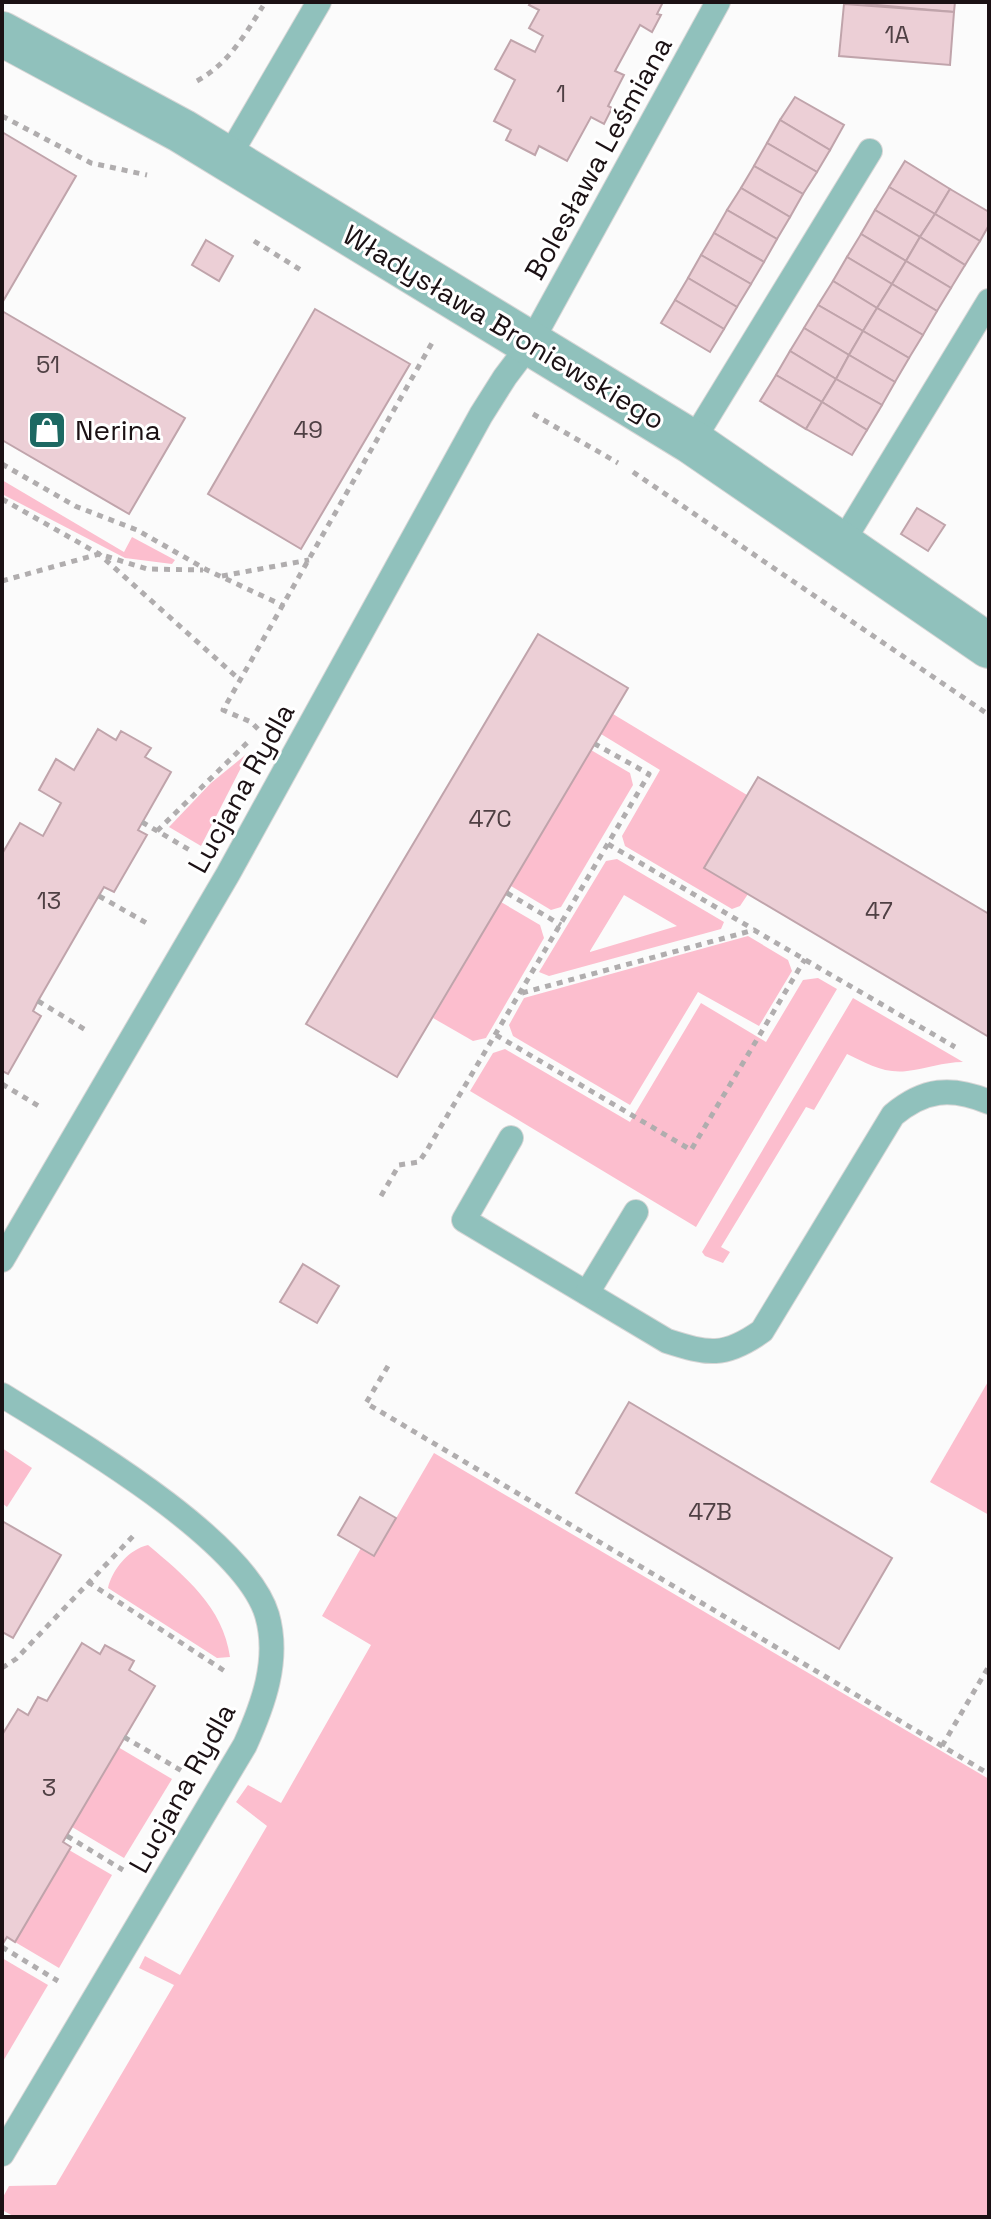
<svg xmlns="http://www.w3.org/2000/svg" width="991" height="2219" font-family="'Space Grotesk',sans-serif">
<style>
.green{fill:#fcbece;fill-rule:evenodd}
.building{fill:#eccfd6;stroke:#c0a4ab;stroke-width:2}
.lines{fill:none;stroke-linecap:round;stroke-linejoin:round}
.service-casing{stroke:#d7d6d6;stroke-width:26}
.minor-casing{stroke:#d7d6d6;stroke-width:46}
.path{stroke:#b0adae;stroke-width:5;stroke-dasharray:6 6;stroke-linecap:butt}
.service{stroke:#90c1bc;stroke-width:24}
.minor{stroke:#90c1bc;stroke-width:44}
.labels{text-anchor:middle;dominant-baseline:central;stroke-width:6;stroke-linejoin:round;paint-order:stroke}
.number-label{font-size:24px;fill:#4f4044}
.street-label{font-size:28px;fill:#1b1114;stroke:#fff}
.poi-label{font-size:28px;fill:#1b1114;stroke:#fff;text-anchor:start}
</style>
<rect width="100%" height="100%" fill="#fbfbfb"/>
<g class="green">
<path d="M2,480L124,552L132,537L175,560L172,564L125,558L2,494Z"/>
<path d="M613,714L747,795L704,868L748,894L740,906L732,909L625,846L622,836L660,770L601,734Z"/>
<path d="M591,750L630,773L633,785L561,907L551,910L511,886Z"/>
<path d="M249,752L201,846L169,827L211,783Z"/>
<path d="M617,859L724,922L721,929L549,976L539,972L606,861ZM624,895L677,926L590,952V951Z"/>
<path d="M501,902L540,925L544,938L486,1038L473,1041L433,1018Z"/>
<path d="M748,936L788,960L792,971L759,1026L698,992L630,1105L513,1036L509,1025L524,998Z"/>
<path d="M818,978L837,989L696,1227L470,1091L493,1053L505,1049L630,1122L701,1003L766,1042L803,980Z"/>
<path d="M853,998L963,1062C943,1062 926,1069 907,1071C884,1074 866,1063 847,1054L814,1110L806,1107L721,1247L730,1252L723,1263L705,1256L702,1252Z"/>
<path d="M989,1380V1515L930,1482Z"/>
<path d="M2,1448L32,1468L7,1507L2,1503Z"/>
<path d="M434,1453L989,1779V2217H15L2,2210V2199L9,2186L56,2185L174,1985L139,1968L145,1956L180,1975L267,1826L236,1802L248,1785L281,1803L371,1645L322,1616L361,1548L374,1556Z"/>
<path d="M148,1545C185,1576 223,1607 230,1657L217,1658L108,1588C112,1570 129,1549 148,1545Z"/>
<path d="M118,1747L172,1779L124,1858L72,1827Z"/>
<path d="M69,1850L112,1875L59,1968L15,1942Z"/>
<path d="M2,1958L48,1985L2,2063Z"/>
</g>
<g class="building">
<path d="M531,2H663L657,14L661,15L652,32L640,25L615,71L624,75L608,106L612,108L604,124L591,117L567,161L539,146L535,155L506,140L511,130L494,121L515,80L495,69L511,40L535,52L543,36L529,28L539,10L529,5Z"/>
<path d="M844,2H955L954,12Z"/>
<path d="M844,4L954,12L950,65L839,56Z"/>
<path d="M795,97L844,125L830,150L780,120Z"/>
<path d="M780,120L830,150L817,172L767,143Z"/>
<path d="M2,132L76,176L2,303Z"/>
<path d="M767,143L817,172L803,194L754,166Z"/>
<path d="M905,161L950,189L935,214L889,187Z"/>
<path d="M754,166L803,194L790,217L741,188Z"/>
<path d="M889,187L935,214L920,237L875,210Z"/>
<path d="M741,188L790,217L777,239L727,210Z"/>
<path d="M950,189L989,212V225L980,241L935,214Z"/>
<path d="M727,210L777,239L764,262L714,233Z"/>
<path d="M875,210L920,237L906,261L861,234Z"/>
<path d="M935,214L980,241L965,265L920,237Z"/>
<path d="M714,233L764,262L751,284L701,255Z"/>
<path d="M861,234L906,261L892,284L847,257Z"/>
<path d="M920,237L965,265L951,288L906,261Z"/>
<path d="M206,240L233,256L219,281L192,265Z"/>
<path d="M701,255L751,284L737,307L688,278Z"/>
<path d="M847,257L892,284L877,308L833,281Z"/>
<path d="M906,261L951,288L937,311L892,284Z"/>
<path d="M688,278L737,307L724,329L675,300Z"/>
<path d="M833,281L877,308L863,331L818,305Z"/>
<path d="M892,284L937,311L923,335L877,308Z"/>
<path d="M675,300L724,329L710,352L661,323Z"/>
<path d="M818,305L863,331L849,355L804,328Z"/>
<path d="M877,308L923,335L909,358L863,331Z"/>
<path d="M315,309L410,364L301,549L208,494Z"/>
<path d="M2,311L185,418L129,514L2,440Z"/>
<path d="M804,328L849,355L836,379L790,351Z"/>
<path d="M863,331L909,358L895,382L849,355Z"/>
<path d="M790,351L836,379L822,402L776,375Z"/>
<path d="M849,355L895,382L882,405L836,379Z"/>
<path d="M776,375L822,402L806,429L760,401Z"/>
<path d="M836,379L882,405L867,430L822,402Z"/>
<path d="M822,402L867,430L852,455L806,429Z"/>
<path d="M917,508L945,525L928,551L901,534Z"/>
<path d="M538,634L628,688L397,1077L306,1024Z"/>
<path d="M98,729L116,740L121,731L151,748L145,757L171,772L138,830L147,835L114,892L104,887L94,904L38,1001L33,1011L41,1016L8,1074L2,1071V854L20,823L43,836L61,803L39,790L56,759L74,770Z"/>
<path d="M758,777L989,914V1037L704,868Z"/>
<path d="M303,1264L339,1286L317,1323L280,1302Z"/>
<path d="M629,1402L892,1558L839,1649L576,1493Z"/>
<path d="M360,1497L396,1518L374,1556L338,1535Z"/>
<path d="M2,1521L61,1555L13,1638L2,1632Z"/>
<path d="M82,1643L100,1654L105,1645L134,1661L129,1670L155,1686L63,1842L71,1847L15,1942L7,1937L2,1945V1735L18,1709L28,1715L38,1697L47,1701Z"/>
</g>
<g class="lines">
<defs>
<g id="service">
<path d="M228,158L319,2"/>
<path d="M692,442L870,151"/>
<path d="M842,543L989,301"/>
<path d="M511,1138L464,1220L667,1341C708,1354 724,1358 762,1331L893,1115C924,1089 951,1086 989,1102"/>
<path d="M2,1260L228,874L481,415L505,377L530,344L718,2"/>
<path d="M587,1293L636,1212"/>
<path d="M2,1395C71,1438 244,1538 267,1615C280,1660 263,1705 245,1745L2,2154"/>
</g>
<path id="minor" d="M2,34L182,131L692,442L989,646"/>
</defs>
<use href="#service" class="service-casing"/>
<use href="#minor" class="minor-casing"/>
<g class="path">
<path d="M197,81C229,63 244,36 263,6"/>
<path d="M2,116L91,163L147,175"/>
<path d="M254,241L304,272"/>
<path d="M533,414L618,463"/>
<path d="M2,464L75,506L137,530L207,570L284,606"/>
<path d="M633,472L989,715"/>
<path d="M2,499L99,554L239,679"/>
<path d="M222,576L309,560"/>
<path d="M2,581L99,554L147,569L203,570"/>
<path d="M258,729L251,722L223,710L432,343"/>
<path d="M142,822L193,852"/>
<path d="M157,831L251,739"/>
<path d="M608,844L753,929"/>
<path d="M507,893L561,925"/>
<path d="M99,896L150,925"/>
<path d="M522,993L754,930L955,1047"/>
<path d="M38,1001L89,1032"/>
<path d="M496,1035L691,1150L805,959"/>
<path d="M2,1084L42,1108"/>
<path d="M381,1196L399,1165L419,1162L427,1150L649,774L595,744"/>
<path d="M388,1366L366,1403L989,1774"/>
<path d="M88,1582L226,1672"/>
<path d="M2,1668L16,1659L136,1533"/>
<path d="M124,1737L182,1771"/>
<path d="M942,1746L989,1666"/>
<path d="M67,1836L123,1870"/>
<path d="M2,1947L58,1981"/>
</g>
<use href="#service" class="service"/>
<use href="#minor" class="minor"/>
</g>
<defs>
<symbol id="shop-square" viewBox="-11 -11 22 22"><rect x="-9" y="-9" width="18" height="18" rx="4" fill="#1d6862" stroke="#fff"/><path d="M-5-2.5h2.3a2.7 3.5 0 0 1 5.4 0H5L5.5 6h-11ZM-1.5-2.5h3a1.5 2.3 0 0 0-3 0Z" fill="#fff"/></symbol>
</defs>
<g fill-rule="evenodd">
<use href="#shop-square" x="25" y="408" width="44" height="44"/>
</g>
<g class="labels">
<g class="number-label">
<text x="897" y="34">1A</text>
<text x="561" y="93">1</text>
<text x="48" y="364">51</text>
<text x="308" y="429">49</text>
<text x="490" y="818">47C</text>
<text x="49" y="900">13</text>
<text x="879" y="910">47</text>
<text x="710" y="1511">47B</text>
<text x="49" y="1787">3</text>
</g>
<g class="street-label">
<text transform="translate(598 158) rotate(-61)">Bolesława Leśmiana</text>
<text transform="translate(504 327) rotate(31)">Władysława Broniewskiego</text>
<text transform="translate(241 788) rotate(-61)">Lucjana Rydla</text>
<text transform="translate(182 1788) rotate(-61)">Lucjana Rydla</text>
</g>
<g class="poi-label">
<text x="75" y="430">Nerina</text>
</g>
</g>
<rect width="991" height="2219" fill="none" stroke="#1b1114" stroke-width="8"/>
</svg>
